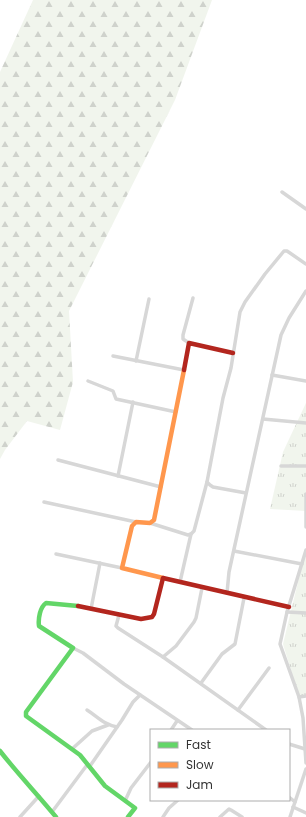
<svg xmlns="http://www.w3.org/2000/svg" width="306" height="817" font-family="Poppins,sans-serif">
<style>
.grass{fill:url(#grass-tufts)}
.forest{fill:url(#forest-firs)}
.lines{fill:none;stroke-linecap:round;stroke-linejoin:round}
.street{stroke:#d7d7d7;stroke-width:3.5}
.fast{stroke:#63d668;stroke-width:4.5}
.slow{stroke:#ff974d;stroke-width:4.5}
.jam{stroke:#b3261e;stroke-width:4.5}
</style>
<defs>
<pattern id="grass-tufts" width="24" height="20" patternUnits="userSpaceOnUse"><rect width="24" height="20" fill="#f1f5ed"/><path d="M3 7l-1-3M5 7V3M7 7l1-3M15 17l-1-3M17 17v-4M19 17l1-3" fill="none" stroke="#cfd2cc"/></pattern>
<pattern id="forest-firs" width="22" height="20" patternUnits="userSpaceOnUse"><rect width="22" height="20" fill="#f1f5ed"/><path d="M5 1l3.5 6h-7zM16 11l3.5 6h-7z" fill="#cfd2cc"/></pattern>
</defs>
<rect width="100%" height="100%" fill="#fff"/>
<g class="grass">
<path d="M306,403V511L270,509L283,452Z"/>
<path d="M306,549V696L299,697L283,644Z"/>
</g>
<path class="forest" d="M33,0H212L175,100L69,311L73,382L60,430L27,421L5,450L0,459V72Z"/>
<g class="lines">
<g class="street">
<path d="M282,192L306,209"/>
<path d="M189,343L183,339V335L193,298"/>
<path d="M113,356L184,370"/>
<path d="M136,361L149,299"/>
<path d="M272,375L306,381"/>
<path d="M88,381L113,391L116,399L176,412"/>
<path d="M263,419L306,423"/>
<path d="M58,460L161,487"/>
<path d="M281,466H306"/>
<path d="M118,476L133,402"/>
<path d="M246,493L213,487L210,485L207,482L223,398L231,368L240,312L245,302L265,274L284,251H287L306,264"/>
<path d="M306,494V527"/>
<path d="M44,502L136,522"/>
<path d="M150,523L188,535L191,534L194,531L207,482"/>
<path d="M306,550L287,612L280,644L299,697L303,718L306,763"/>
<path d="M234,551L302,564"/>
<path d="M56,554L122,568"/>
<path d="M180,582L191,534"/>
<path d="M227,593L229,572L281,335L289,318L306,291"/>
<path d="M91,609L100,563"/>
<path d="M287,612L306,613"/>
<path d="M119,615L116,626L118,628L163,657L266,730"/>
<path d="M73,648L83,653L124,684L192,730"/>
<path d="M163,657L176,646L194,622L196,618L202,588"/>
<path d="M201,683L222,654L235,644L244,598"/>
<path d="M299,697L306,696"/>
<path d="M87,710C98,717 103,724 117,727"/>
<path d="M238,710L269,668"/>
<path d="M171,730L177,721"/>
<path d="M289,744L305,749"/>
<path d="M72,749L92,731L108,725"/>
<path d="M289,797L295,802"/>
<path d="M125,801L131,788L151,762"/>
<path d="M293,807L306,813"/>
<path d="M52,812L87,765L90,766L122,720L133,702L140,695"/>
<path d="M20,817L39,796"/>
<path d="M163,817L169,808L178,800"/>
<path d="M220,817L229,809L231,810L242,817"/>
<path d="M290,817L306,769"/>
</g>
<g class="fast">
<path d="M78,606L46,603C40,607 38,619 39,626L73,648L26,712V716L80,755L105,786L135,808L128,817"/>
<path d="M0,751C18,774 38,795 56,817"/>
</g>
<path class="slow" d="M163,578L122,568L132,526L136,522L150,523L154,520L184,370"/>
<g class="jam">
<path d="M184,370L189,343L233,353"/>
<path d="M78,606L141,619L152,617L154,614L163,578L289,607"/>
</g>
</g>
<rect x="150" y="729" width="140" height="72" fill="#ffffff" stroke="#adadad"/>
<rect x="158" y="742" width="20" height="6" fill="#63d668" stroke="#adadad"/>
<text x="186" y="749" font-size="12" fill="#333333">Fast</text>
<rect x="158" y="762" width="20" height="6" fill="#ff974d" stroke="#adadad"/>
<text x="186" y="769" font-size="12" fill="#333333">Slow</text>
<rect x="158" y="782" width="20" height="6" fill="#b3261e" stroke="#adadad"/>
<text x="186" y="789" font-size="12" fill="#333333">Jam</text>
</svg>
